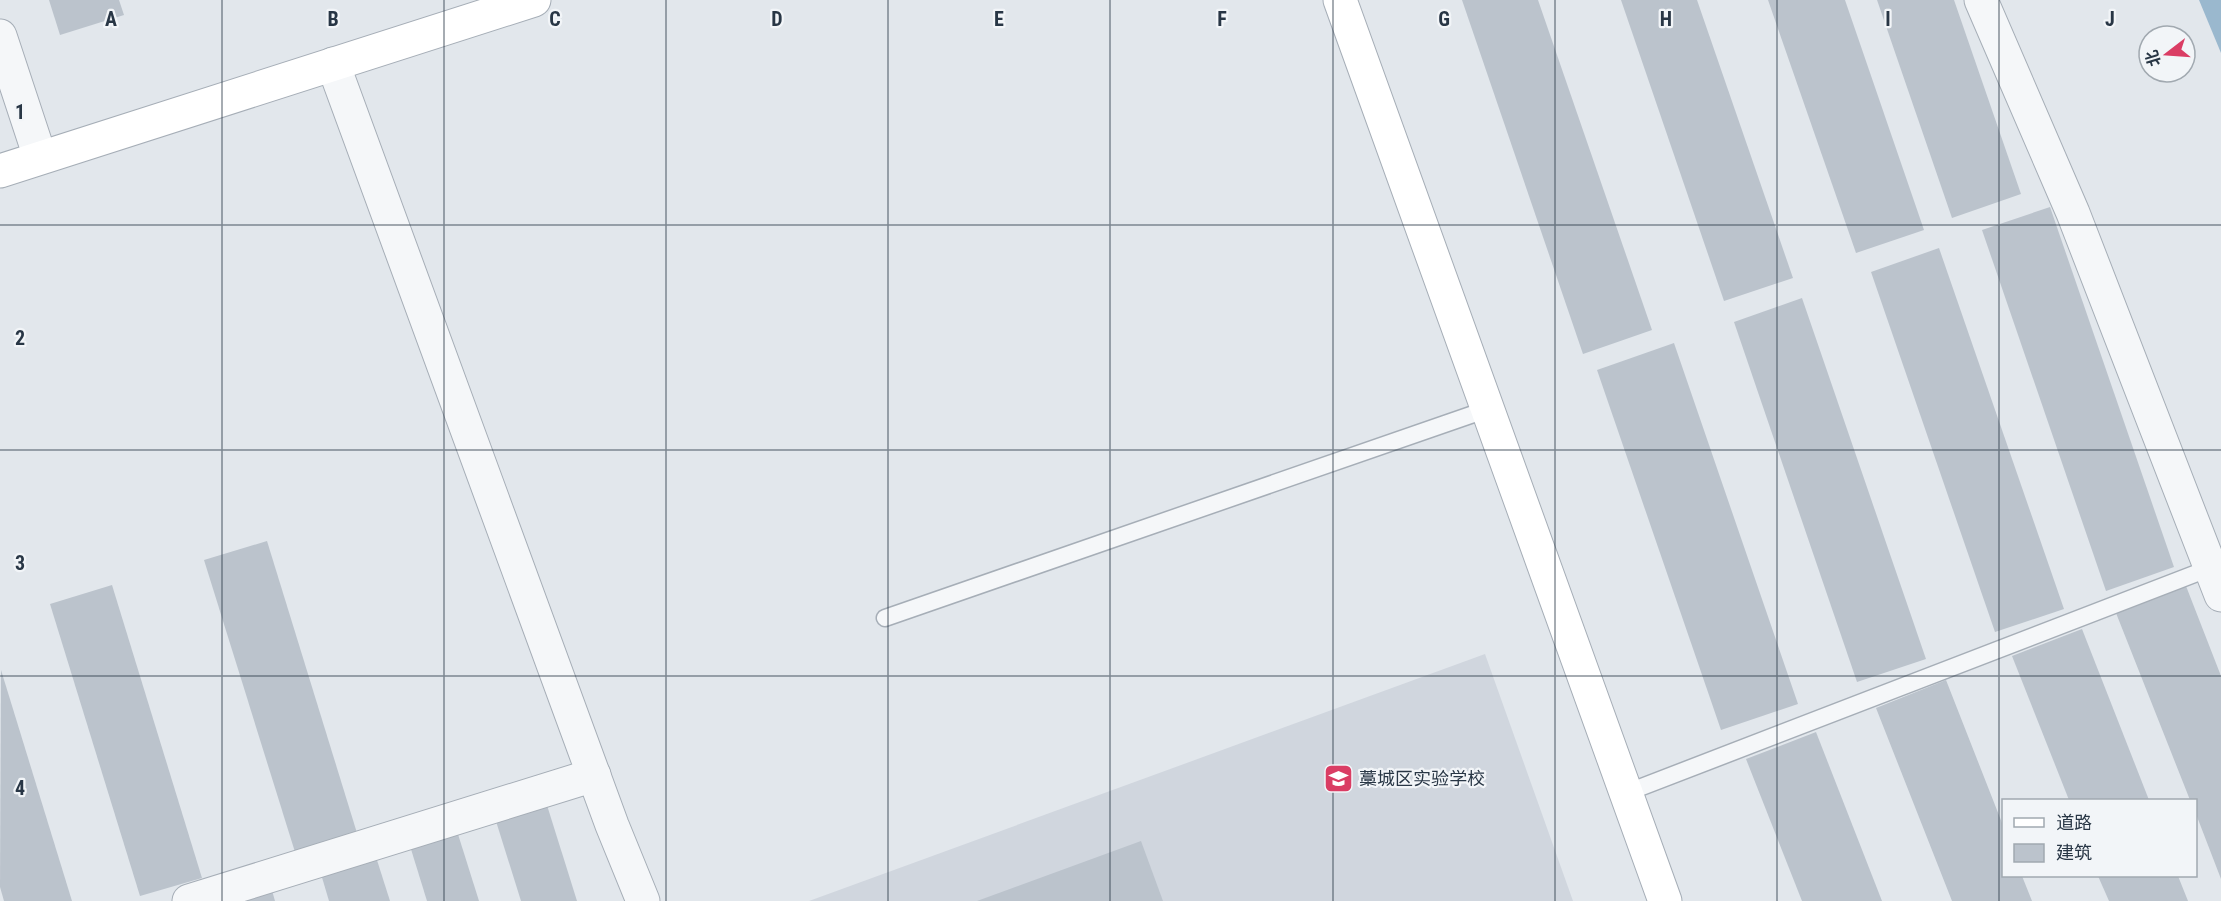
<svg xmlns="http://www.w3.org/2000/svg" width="2221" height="901" font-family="'Roboto Condensed','Noto Sans SC',sans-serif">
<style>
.built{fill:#d0d6de}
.water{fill:#9ab8ce}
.building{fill:#bbc3cc}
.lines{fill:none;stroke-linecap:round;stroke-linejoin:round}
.lane-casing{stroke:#a6aeb7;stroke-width:19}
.street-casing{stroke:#a6aeb7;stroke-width:35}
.secondary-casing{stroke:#a6aeb7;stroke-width:35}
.lane{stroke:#f5f7f9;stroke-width:16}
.street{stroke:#f5f7f9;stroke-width:33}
.secondary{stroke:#fff;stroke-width:33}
.grid{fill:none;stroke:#283645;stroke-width:1.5;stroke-opacity:0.55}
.labels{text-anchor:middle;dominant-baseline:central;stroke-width:4.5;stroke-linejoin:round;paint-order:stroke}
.poi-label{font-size:18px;fill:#283645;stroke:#f2f5f8;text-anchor:start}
.grid-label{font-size:20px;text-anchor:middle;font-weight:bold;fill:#283645;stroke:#f2f5f8;stroke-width:4.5;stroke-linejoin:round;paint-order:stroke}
</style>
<rect width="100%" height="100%" fill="#e2e7ec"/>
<path class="built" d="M1485,654L1573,901H809Z"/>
<path class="water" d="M2199,0H2221V53Z"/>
<g class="building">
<path d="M49,0H119L124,15L60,35Z"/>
<path d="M1462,0H1538L1652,330L1583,354Z"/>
<path d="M1621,0H1697L1793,278L1724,301Z"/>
<path d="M1768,0H1845L1924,230L1856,253Z"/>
<path d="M1877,0H1954L2021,194L1952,218Z"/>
<path d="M2050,207L2174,567L2106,591L1982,230Z"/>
<path d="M1939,248L2064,609L1995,632L1871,272Z"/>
<path d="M1802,298L1926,659L1857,682L1734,322Z"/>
<path d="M1674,343L1798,704L1721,730L1597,370Z"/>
<path d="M267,541L357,833L295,852L204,560Z"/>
<path d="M112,585L202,878L140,896L50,604Z"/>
<path d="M2186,586L2221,676V879L2196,814V800H2190L2116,613Z"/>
<path d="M2082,629L2149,800H2069L2012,656Z"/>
<path d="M1,670L72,901H4L0,887Z"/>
<path d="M1946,680L2004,828V876H2022L2032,901H1952L1876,708Z"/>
<path d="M1816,732L1882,901H1802L1746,759Z"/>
<path d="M546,802L577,901H521L495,818Z"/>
<path d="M457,831L479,901H427L410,846Z"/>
<path d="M1141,841L1163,901H977Z"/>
<path d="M376,857L390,901H329L321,874Z"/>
<path d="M2098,876H2178L2188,901H2109Z"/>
<path d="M271,887L275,901H229Z"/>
</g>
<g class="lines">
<defs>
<g id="lane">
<path d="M885,618L1488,409"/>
<path d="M1626,793L2210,568"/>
</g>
<g id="street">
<path d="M1981,0L2073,213L2221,595"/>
<path d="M0,36L40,157"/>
<path d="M333,64L612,825L643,901"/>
<path d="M189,901L594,775"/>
</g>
<g id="secondary">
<path d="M1340,0L1665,901"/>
<path d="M0,171L534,0"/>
</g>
</defs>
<use href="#lane" class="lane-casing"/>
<use href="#street" class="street-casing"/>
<use href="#secondary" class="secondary-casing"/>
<use href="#lane" class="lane"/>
<use href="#street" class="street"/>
<use href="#secondary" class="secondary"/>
</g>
<path class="grid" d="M222,0V901M444,0V901M666,0V901M888,0V901M1110,0V901M1333,0V901M1555,0V901M1777,0V901M1999,0V901M0,225H2221M0,450H2221M0,676H2221"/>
<defs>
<symbol id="school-square" viewBox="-11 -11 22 22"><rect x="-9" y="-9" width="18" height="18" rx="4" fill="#da3d64" stroke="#f2f5f8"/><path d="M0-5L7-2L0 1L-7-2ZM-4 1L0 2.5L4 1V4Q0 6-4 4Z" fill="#fff"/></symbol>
</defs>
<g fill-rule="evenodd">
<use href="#school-square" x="1322" y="762" width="33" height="33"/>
</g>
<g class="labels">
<g class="poi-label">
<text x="1359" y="778">藁城区实验学校</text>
</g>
</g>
<g class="grid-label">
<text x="111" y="26">A</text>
<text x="333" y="26">B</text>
<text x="555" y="26">C</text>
<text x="777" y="26">D</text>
<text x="999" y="26">E</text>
<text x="1222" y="26">F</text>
<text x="1444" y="26">G</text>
<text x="1666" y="26">H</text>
<text x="1888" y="26">I</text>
<text x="2110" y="26">J</text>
<text x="20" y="119">1</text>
<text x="20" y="345">2</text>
<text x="20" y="570">3</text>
<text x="20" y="795">4</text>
</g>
<rect x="2002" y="799" width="195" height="78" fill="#f2f5f8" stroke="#a1a9b0" stroke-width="1.5"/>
<rect x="2014" y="818" width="30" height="9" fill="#ffffff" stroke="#a1a9b0" stroke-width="1.5"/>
<text x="2056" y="829" font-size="18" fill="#283645">道路</text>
<rect x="2014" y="844" width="30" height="18" fill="#bbc3cc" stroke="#a1a9b0" stroke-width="1.5"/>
<text x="2056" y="859" font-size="18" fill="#283645">建筑</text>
<g transform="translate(2167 54) rotate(253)"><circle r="28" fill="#f2f5f8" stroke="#a1a9b0" stroke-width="1.5"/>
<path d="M0-4.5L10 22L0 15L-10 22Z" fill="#da3d64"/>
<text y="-9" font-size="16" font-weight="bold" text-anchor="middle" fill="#283645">北</text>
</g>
</svg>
